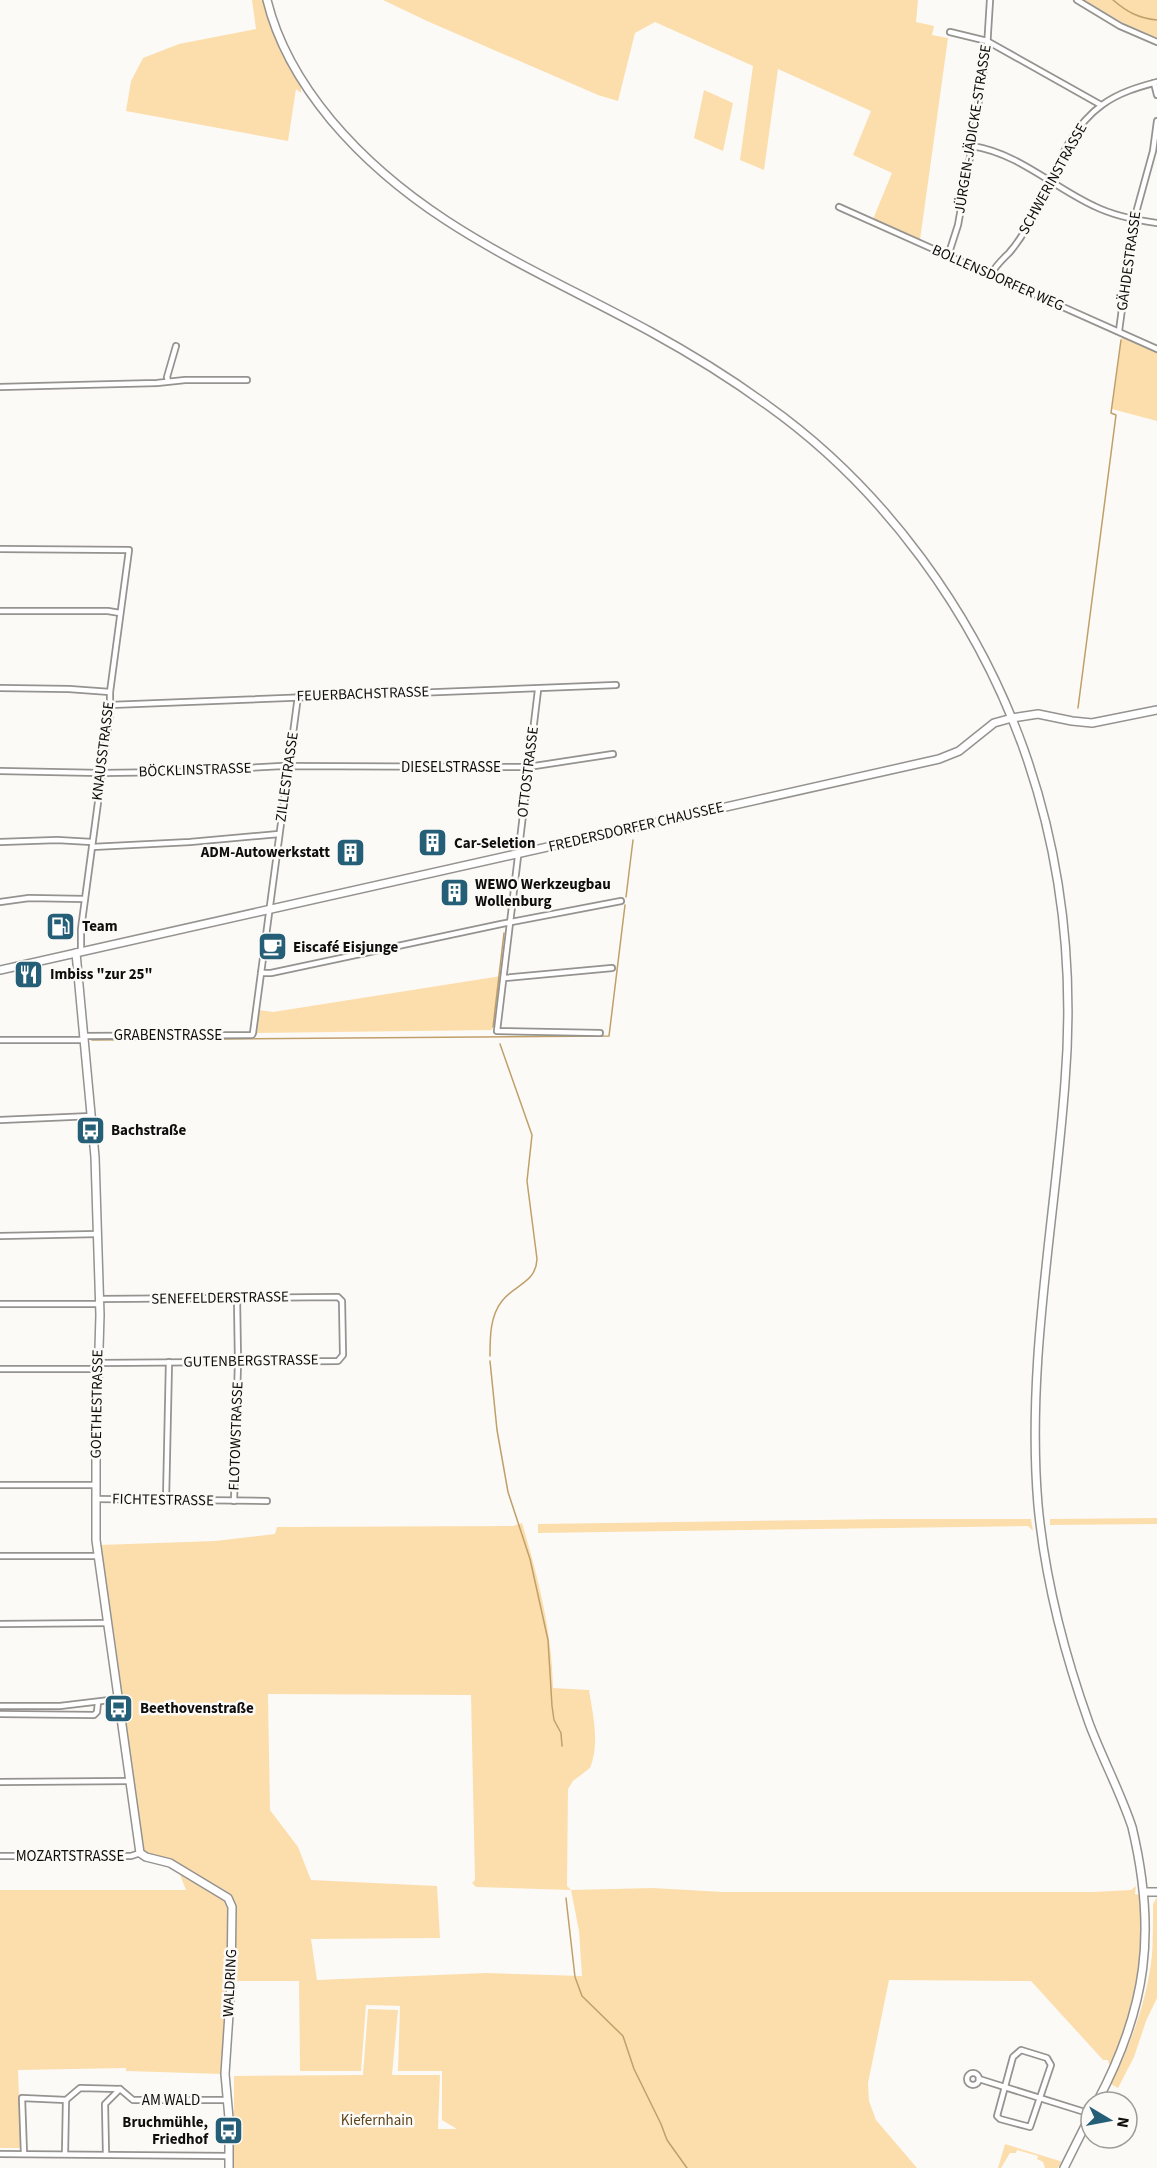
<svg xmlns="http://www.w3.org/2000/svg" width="1157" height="2168" font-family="'Source Sans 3',sans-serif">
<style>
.green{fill:#fcdead;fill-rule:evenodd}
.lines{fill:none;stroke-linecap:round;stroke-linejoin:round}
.stream{stroke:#c09f69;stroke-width:1.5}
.street-casing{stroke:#959390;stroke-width:8}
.secondary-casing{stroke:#959390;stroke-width:10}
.street{stroke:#fff;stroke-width:4.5}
.secondary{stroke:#fff;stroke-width:7}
.labels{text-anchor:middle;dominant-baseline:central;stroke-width:5;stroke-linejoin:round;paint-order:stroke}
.street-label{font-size:15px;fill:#0f0e0d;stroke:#fcfaf7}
.poi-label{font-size:15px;font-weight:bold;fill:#0f0e0d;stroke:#fcfaf7;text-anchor:start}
.park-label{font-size:15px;fill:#5e461c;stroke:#fcfaf7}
</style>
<rect width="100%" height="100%" fill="#fcfaf7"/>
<g class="green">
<path d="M252,0H263L273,31L301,85V93L296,89L288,141L126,111L131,81L143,58L179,44L256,29Z"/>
<path d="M383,0H918L916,22L934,26L932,35L948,38L920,240L873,219L892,173L853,155L871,111L778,69L764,170L740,160L753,66L655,22L635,33L618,101L598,95L427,21Z"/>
<path d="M1084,0H1157V40L1142,34Z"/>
<path d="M704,90L733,103L723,151L694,138Z"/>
<path d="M1122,336L1157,352V421L1112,409Z"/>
<path d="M501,976L492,1030L257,1033L259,1010L273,1012Z"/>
<path d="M1157,1518V1524L1050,1525V1519Z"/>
<path d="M888,1519H1031L1033,1531L1028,1526L538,1533V1524Z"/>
<path d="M522,1523C538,1577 552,1631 553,1688L589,1690C593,1715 600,1744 590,1768L573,1781L568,1789L567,1886L571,1890L653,1888L723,1892H1093L1131,1890L1136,1886L1135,1894L1141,1895C1145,1956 1136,2008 1111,2064L1109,2065L1108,2060H1103L1031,1981L889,1980L868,2083L869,2101L876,2120L917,2168H234V2076L363,2075L368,2009L398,2010L392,2075H440L438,2129H457L442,2120V2071H398L400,2006L366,2005L361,2071H300L299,1981H226L222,2074L126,2071V2068L18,2070L21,2148H0V1890H186L175,1862L143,1854L114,1633L100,1545L215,1541L275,1534L277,1527L513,1526ZM268,1694L471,1695L475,1880L472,1883L476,1887L571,1890L579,1931L582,1976L486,1973L317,1980L311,1939L440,1938L437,1886L311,1880L298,1847L270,1810Z"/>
<path d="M1157,1897V1998L1146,2021L1134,2057L1118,2088L1111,2084C1131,2043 1147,2001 1152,1955C1153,1938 1153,1921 1153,1904Z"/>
<path d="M1005,2144L1060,2161L1061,2162L1058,2168H1045L1043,2162L1037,2159L1038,2156L1017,2150L1016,2153H1010L1001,2168H998Z"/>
</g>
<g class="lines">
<g class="stream">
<path d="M1113,0C1127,12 1138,18 1157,20"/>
<path d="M1078,708L1116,415L1111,413L1121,340"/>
<path d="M626,897L633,840"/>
<path d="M493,1027L504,933"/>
<path d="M92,1040L609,1036L625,905"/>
<path d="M490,1356C490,1337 490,1316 502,1301C515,1284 536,1283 537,1259L527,1181L532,1135L500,1044"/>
<path d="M490,1361L497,1430L508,1492L530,1559L548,1640L552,1706L554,1720L561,1733L562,1746"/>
<path d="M566,1898L575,1977L582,1996L623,2036L634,2069L661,2124L667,2140L687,2168"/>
</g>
<defs>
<g id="street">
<path d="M1077,0L1120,26L1157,42"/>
<path d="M950,32L987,41L1101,105"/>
<path d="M1154,83L1157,95"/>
<path d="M972,146C1018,153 1053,187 1094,206C1114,216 1135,220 1157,223"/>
<path d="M839,207L1157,349"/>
<path d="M948,256L958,225L972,146L987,48L990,0"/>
<path d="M991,275C995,266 1002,260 1009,253C1016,245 1022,236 1027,227C1051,187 1063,133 1102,105C1118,93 1138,87 1157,82"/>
<path d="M1119,331L1134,220L1153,151L1157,121"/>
<path d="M168,381L167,377L176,346"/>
<path d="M0,387L157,383L185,380H247"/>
<path d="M0,549L129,550L110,692V713L81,929V951"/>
<path d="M0,611H108L120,613"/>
<path d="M0,688L69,689L110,692"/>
<path d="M538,690L497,1031L600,1033"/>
<path d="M110,705L616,685"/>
<path d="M0,771L101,773L175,772L282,766L528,767L613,754"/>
<path d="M0,842L57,840L92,842"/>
<path d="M92,847L190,842L279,834"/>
<path d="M0,902L29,898L85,899"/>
<path d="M261,973H271L501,924L621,901"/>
<path d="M504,978L612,968"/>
<path d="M84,1036L252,1035L253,1033L298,696"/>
<path d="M0,1040H85"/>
<path d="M0,1120L92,1116"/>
<path d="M0,1236L98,1234"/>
<path d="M0,1304H99"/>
<path d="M98,1363L338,1361L343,1355L342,1301L338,1297L99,1299"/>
<path d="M0,1369H98"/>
<path d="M0,1485H95"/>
<path d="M95,1499L267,1501"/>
<path d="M166,1500L169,1362"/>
<path d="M234,1501L238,1362L237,1298"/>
<path d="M0,1556H98"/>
<path d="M0,1624L107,1623"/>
<path d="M0,1706H60L118,1699"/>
<path d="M0,1714L94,1715L97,1712L98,1702"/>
<path d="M0,1782L129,1781"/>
<path d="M0,1856H131L140,1853"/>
<path d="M1021,2050L1047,2058L1051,2065L1030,2127L1000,2119L997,2116L1013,2057Z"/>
<circle cx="973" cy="2079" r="6"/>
<path d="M979,2079L1091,2114"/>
<path d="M0,2154L229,2156"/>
<path d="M24,2154L22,2098L66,2100L80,2088L120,2089L133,2100H227"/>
<path d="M65,2154L66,2100"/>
<path d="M106,2154L105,2104L120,2089"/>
</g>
<g id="secondary">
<path d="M267,0C278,45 302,85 331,120C419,225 534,268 651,332C691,354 730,378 767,405C884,488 976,615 1024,750C1062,857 1074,970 1065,1082C1055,1222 1026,1364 1038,1505C1045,1579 1064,1653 1089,1723C1102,1758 1120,1791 1132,1827C1157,1931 1147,2008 1097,2102"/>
<path d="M76,953L95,1157L100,1315L96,1448V1540L140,1853L146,1857L170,1863L228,1898L232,1907L231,1984L225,2074L229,2118V2168"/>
<path d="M0,970L939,759L959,751L994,723L1012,718L1038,714L1072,721L1092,723L1157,710"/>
<path d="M1147,1892H1157"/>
<path d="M1064,2168L1091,2114"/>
</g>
</defs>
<use href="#street" class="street-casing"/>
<use href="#secondary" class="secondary-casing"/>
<use href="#street" class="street"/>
<use href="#secondary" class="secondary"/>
</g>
<defs>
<symbol id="building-square" viewBox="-11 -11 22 22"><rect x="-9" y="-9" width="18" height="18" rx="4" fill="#245f77" stroke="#fcfaf7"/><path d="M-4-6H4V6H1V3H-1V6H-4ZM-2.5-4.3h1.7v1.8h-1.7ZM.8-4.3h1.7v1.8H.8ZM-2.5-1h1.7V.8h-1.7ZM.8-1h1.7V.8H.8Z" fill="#fff"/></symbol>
<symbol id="fuel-square" viewBox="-11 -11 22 22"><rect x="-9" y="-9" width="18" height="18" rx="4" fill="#245f77" stroke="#fcfaf7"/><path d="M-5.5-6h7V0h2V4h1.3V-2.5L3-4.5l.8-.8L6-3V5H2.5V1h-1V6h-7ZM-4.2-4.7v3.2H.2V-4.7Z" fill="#fff"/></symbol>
<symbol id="cafe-square" viewBox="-11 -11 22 22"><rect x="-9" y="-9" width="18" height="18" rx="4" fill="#245f77" stroke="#fcfaf7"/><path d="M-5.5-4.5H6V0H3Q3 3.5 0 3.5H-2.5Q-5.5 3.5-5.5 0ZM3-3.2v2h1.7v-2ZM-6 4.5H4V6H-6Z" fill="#fff"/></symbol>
<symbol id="restaurant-square" viewBox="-11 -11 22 22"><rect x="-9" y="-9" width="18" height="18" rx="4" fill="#245f77" stroke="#fcfaf7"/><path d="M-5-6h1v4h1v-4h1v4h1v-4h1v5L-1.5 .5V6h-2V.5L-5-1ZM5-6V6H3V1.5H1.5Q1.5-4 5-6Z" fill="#fff"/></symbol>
<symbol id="bus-square" viewBox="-11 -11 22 22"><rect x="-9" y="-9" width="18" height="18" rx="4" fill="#245f77" stroke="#fcfaf7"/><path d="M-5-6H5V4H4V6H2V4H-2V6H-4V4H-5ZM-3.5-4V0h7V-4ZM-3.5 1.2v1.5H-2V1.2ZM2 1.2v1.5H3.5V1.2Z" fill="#fff"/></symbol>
</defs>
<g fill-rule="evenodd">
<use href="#building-square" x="416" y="826" width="33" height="33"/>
<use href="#building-square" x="334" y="836" width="33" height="33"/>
<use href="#building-square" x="438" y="876" width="33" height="33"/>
<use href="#fuel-square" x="44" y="910" width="33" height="33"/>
<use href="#cafe-square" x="256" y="930" width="33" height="33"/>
<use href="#restaurant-square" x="12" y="958" width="33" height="33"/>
<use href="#bus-square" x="74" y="1114" width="33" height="33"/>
<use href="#bus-square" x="102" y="1692" width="33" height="33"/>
<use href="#bus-square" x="212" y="2114" width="33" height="33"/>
</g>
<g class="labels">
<g class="street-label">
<text transform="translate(973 129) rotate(-81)">JÜRGEN-JÄDICKE-STRASSE</text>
<text transform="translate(1053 179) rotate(-61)">SCHWERINSTRASSE</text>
<text transform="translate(1129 261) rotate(-82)">GÄHDESTRASSE</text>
<text transform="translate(998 278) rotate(24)">BOLLENSDORFER WEG</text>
<text transform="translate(363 694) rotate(-2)">FEUERBACHSTRASSE</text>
<text transform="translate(103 751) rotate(-83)">KNAUSSTRASSE</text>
<text x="451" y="767">DIESELSTRASSE</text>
<text transform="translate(195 770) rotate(-2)">BÖCKLINSTRASSE</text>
<text transform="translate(528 772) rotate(-83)">OTTOSTRASSE</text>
<text transform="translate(287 777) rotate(-82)">ZILLESTRASSE</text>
<text transform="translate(636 827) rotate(-13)">FREDERSDORFER CHAUSSEE</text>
<text x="168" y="1035">GRABENSTRASSE</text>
<text transform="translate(220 1298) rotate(-1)">SENEFELDERSTRASSE</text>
<text transform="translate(251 1361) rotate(-1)">GUTENBERGSTRASSE</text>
<text transform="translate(97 1404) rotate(-89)">GOETHESTRASSE</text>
<text transform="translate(236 1436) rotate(-88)">FLOTOWSTRASSE</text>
<text transform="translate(163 1500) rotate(1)">FICHTESTRASSE</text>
<text x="70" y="1856">MOZARTSTRASSE</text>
<text transform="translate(230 1983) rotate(-87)">WALDRING</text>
<text x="171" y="2100">AM WALD</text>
</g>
<g class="poi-label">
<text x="454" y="843">Car-Seletion</text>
<text x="330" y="852" text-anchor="end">ADM-Autowerkstatt</text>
<text x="475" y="884">WEWO Werkzeugbau<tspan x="475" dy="17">Wollenburg</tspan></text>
<text x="82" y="926">Team</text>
<text x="293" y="947">Eiscafé Eisjunge</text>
<text x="50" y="974">Imbiss "zur 25"</text>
<text x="111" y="1130">Bachstraße</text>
<text x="140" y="1708">Beethovenstraße</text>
<text x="208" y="2122" text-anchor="end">Bruchmühle,<tspan x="208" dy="17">Friedhof</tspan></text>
</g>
<g class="park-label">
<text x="377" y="2120">Kiefernhain</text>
</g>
</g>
<g transform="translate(1109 2120) rotate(100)"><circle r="28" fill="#fcfaf7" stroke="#9d9c99" stroke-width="1.5"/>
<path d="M0-4.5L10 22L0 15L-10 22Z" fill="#245f77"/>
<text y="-9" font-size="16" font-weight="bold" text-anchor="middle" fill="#0f0e0d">N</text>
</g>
</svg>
